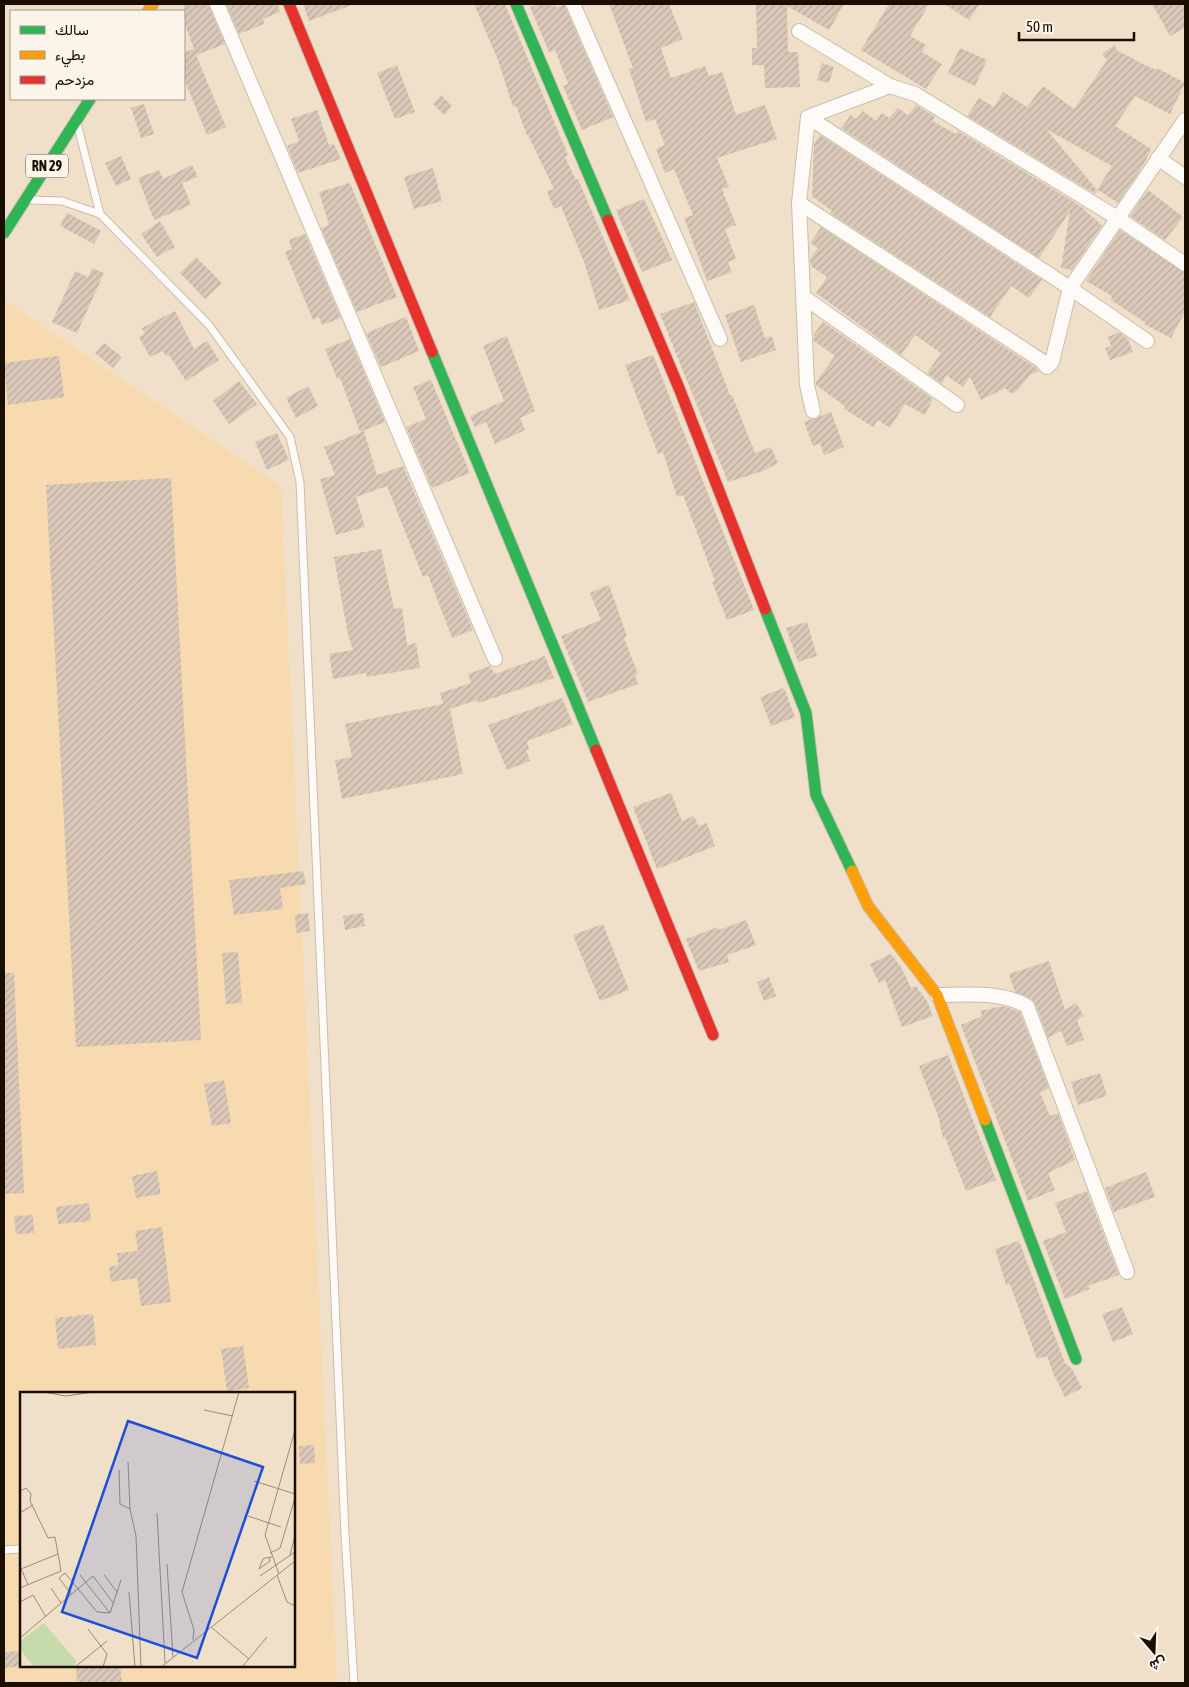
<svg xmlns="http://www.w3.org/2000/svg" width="1189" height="1687" font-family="'Asap Condensed',Vazirmatn,sans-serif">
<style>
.built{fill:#f7dab0;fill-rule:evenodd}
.building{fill:url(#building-hatch);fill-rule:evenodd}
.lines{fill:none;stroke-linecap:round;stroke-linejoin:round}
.lane-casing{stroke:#cbbdaa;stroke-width:9}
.street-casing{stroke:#cbbdaa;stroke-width:16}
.fast-casing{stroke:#cbbdaa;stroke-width:13}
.slow-casing{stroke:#cbbdaa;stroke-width:13}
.jam-casing{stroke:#cbbdaa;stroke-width:13}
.lane{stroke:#fdfaf7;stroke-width:7}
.street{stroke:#fdfaf7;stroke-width:14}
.fast{stroke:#30b455;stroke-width:11}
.slow{stroke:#ff9f0a;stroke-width:11}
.jam{stroke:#e5322d;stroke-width:11}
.labels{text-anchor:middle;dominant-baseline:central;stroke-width:4;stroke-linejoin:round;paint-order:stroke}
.shield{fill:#fbf4ea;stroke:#5e5346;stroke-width:1}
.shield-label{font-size:14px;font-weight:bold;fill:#1a0e00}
.inset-road{fill:none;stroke:#9a8c79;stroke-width:1}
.view{fill:#1d4ed8;fill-opacity:0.15;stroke:#1d4ed8;stroke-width:2.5}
.inset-edge{fill:none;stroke:#1a0e00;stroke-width:2.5}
</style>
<defs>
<pattern id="building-hatch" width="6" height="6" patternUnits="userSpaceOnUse" patternTransform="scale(1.25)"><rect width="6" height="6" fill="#dac9b8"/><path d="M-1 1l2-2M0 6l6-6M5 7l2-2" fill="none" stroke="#baab9c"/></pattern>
</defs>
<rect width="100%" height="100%" fill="#f0e0ca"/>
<path class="built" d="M4,300L281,486L337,1683H4ZM21,1393H294V1666H21Z"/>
<g class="building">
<path d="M184,4H208L225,44L196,55L226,127L207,135L184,79V52L194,49L184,22Z"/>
<path d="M226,4H278L280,12L263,19L264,24L239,34Z"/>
<path d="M303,4H352V5L309,21Z"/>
<path d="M474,4H505L568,155L565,157L576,180L578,179L630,300L599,310L584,262L561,206L554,209L547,191L554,189L528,135H527L516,106L513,107L498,60Z"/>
<path d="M540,4H555L556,8L564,4L613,117L582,130L563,86L568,84L555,50L549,52L530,7Z"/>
<path d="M609,4H669L683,39L661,48L671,78L705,66L709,76L722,72L736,115L765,105L777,139L717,158L729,187L722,189L736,225L725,229L736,259L728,262L732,272L707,281L684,218L693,215L674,169L665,173L656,149L665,145L655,119L646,122L629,69L633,68Z"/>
<path d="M782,4H844L829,30L787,6L788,52H798L800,87L765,88L764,65H752V48H757L756,5Z"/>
<path d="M889,4H929L910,36L926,45L922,52L942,64L926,89L861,50Z"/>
<path d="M944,4H980L969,20Z"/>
<path d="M1152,4H1185V28L1170,36Z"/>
<path d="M1114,45L1118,51L1145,65L1156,70L1157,68L1185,83L1170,114L1135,96L1115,126L1151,149L1143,166L1118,203L1098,190L1095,194L967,116L979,98L994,107L1003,92L1027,107L1043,86L1074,109L1107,60L1102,54ZM1046,129L1112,166L1097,190Z"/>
<path d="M960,48L987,60L975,86L948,73Z"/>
<path d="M822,63L834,67L829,83L817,80Z"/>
<path d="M397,65L415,112L395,119L377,73Z"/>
<path d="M441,95L452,106L444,115L433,104Z"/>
<path d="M144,104L154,134L141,138L131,108Z"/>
<path d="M916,105L935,117L932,121L956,134L958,131L1085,209L1084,210L1102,225L1072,270L1061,268L1070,211L1039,258L841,128L851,115L856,119L863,111L876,121L882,113L889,118L898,108L908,115Z"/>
<path d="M317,110L329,145L334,144L341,159L298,173L287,146L299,141L291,119Z"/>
<path d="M820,135L1042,280L1029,298L1011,286L990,317L830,213L832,211L812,196L814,144Z"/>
<path d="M121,156L131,179L116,186L105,163Z"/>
<path d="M192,165L198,177L182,183L191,205L154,220L138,178L159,170L163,179Z"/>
<path d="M433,168L442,201L414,209L404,177Z"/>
<path d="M350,183L397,297L357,312L321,228L329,225L319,192Z"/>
<path d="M1148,190L1183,217L1165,240L1130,216Z"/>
<path d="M644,199L672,260L642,272L616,210Z"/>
<path d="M67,213L101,231L94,244L60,226Z"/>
<path d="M160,221L175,247L157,257L141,234Z"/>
<path d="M821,227L1036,368L1039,371L1030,375L1017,391L1012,394L1005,388L981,400L970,377L963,387L946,375L942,384L927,373L941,353L915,335L901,355L816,293L827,277L811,266L810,259L818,248L810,243Z"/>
<path d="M1120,230L1185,273V312L1171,338L1144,324L1146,323L1111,300L1112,296L1086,281Z"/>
<path d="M305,234L341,318L322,325L319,317L313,320L285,252L292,249L289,240Z"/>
<path d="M196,257L222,283L205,299L180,273Z"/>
<path d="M92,268L104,273L77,333L52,322L75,271L88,277Z"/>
<path d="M694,302L730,395H732L755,453L771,447L778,463L763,471L728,482L660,314Z"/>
<path d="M754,305L765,338L772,336L776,350L741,362L725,315Z"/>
<path d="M175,311L194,349L207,341L219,360L186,381L169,355L166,356L163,351L150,357L139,337L145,334L142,328Z"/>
<path d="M406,317L419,351L381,367L366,333Z"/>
<path d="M823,322L933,399L925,415L905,404L890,428L878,420L873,427L843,408L846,407L816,385V382L835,356L814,341V334Z"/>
<path d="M1119,332L1128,339L1133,352L1110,360L1105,348L1111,346L1108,337Z"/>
<path d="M507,336L535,411L520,418L525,430L495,444L486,422L475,427L470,416L504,401L483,346Z"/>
<path d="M350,339L385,422L360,432L340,378L337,379L325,349Z"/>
<path d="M104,343L122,357L113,368L95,353Z"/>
<path d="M653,355L754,610L727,620L712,582L715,581L683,495L677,497L663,452L658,454L625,365Z"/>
<path d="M59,356L64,397L8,405L4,363Z"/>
<path d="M431,380L470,473L432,488L406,427L426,419L413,387Z"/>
<path d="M239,381L257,404L229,424L213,401Z"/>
<path d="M308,386L318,406L296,418L286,398Z"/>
<path d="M831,412L844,447L824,455L820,443L813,446L804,422Z"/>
<path d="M364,431L377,475L403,466L473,630L452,638L428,575L423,577L387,486L356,497L365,527L336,535L320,479L335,475L324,447Z"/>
<path d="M277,433L289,460L267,470L255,442Z"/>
<path d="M171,478L201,1040L76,1047L46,485Z"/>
<path d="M381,549L394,609L402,608L407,645L416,643L420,668L367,677L366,673L333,679L329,654L353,650L348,635L334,557Z"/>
<path d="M609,585L627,636L624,638L638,674L635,675L638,684L588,702L561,636L601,620L590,593Z"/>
<path d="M807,622L817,656L798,662L786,628Z"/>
<path d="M545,656L554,678L478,703L477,700L450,709L463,774L342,799L335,760L352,757L345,724L443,704L440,693L471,683L468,674L490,666L495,674Z"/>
<path d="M784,688L795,717L771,726L760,697Z"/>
<path d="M562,698L573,724L527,741L529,749L526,750L530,761L507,770L488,725Z"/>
<path d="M671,793L682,821L694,816L698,826L707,823L715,846L657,869L633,807Z"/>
<path d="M303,871L306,884L280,888L283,909L234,915L229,880Z"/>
<path d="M308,913L310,931L296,933L295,915Z"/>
<path d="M363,913L365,926L345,930L343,916Z"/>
<path d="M746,920L756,945L727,955L729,962L699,971L686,939L718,927L719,930Z"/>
<path d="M603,924L629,990L600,1001L573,935Z"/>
<path d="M238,952L242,1003L226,1004L222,953Z"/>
<path d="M891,954L901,967L911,988L916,986L927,1001L933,1016L902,1027L885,980L879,983L870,964Z"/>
<path d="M1049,961L1065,1010L1076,1003L1084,1016L1077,1020L1084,1040L1067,1046L1061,1031L1048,1038L1035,1003L1031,998L1015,992L1009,974Z"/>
<path d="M4,973H14L24,1193L4,1194Z"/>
<path d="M769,977L776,996L764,1001L757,982Z"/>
<path d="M1003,1006L1020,1012L1049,1088L1040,1093L1050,1116L1058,1113L1075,1160L1048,1173L1055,1190L1028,1201L961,1025L982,1016L980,1011Z"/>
<path d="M948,1055L996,1180L966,1191L945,1137L943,1138L938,1116L919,1066Z"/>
<path d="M1100,1073L1107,1096L1078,1105L1071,1082Z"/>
<path d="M224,1080L231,1123L212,1126L204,1084Z"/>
<path d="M157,1171L161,1194L136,1198L132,1176Z"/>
<path d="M1146,1172L1155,1197L1114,1212L1105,1188Z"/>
<path d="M1087,1191L1119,1275L1088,1286L1090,1289L1065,1299L1043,1241L1066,1232L1055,1203Z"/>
<path d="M89,1203L91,1221L58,1224L56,1207Z"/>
<path d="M33,1215L34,1233L16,1234L14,1216Z"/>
<path d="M162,1227L171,1302L141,1306L137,1278L111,1282L109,1267L118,1265L117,1253L138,1251L135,1231Z"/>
<path d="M1019,1241L1065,1363L1072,1369L1082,1388L1065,1397L1053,1373L1047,1356L1037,1359L1010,1284L1006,1285L995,1249Z"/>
<path d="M1122,1307L1133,1334L1113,1342L1102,1314Z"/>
<path d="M93,1314L96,1345L58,1349L55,1318Z"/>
<path d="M243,1346L249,1388L227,1391L221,1349Z"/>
<path d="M314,1445L315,1463L300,1464L299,1446Z"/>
<path d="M21,1651L22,1666L4,1668V1652Z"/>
<path d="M95,1666H120L122,1683H77L76,1668Z"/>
</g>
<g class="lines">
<defs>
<g id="lane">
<path d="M78,127L100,214L209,325L290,437L300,482L345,1534L354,1683"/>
<path d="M30,200L62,201L100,214"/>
<path d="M4,1550L21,1549"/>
</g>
<g id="street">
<path d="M217,4L495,659"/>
<path d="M573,4L720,339"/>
<path d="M799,31L890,86"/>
<path d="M808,117L1070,288L1147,341"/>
<path d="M1158,158L1185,177"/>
<path d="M799,203L1042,361L1047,367L1052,362L1070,288L1185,120"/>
<path d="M805,298L957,405"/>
<path d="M813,411L807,385L799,203L808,117L890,86L915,94L1119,219L1185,264"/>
<path d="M937,995C967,995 1001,991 1027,1006L1127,1272"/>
</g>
<g id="fast">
<path d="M516,4L608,220"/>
<path d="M4,233L90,99"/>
<path d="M432,352L596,750"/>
<path d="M765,609L806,713L816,795L852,871"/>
<path d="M985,1120L1076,1359"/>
</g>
<g id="slow">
<path d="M148,11L153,4"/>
<path d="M852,871L868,906L937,995L985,1120"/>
</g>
<g id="jam">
<path d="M289,4L432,352"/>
<path d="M608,220L679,388L765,609"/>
<path d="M596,750L713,1035"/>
</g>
</defs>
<use href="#lane" class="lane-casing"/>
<use href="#street" class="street-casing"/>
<use href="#fast" class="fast-casing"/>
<use href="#slow" class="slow-casing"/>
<use href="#jam" class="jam-casing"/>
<use href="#lane" class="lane"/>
<use href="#street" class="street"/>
<use href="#fast" class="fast"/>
<use href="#slow" class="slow"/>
<use href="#jam" class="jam"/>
</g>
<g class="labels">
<rect class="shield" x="26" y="154.5" width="42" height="23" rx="4"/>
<g class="shield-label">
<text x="47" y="166">RN 29</text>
</g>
</g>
<g transform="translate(20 1392)">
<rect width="275" height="275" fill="#f0e0ca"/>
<path d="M24,231L57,270L52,275H14L0,257V249Z" fill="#c7daac"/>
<path class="inset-road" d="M23,0L46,4L74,0M184,18L213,24M108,70L110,117L116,144L121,275M99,78L100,112L110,117M234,89L275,102M0,99L6,96L11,102L10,109L28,146L35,145L41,179L0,196M0,121L13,113M137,121L145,271M228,124L261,135M250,161L260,156L275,106M270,163L275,143M249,165L250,169L239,177L243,167L245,166L252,165M147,172L153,265M259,182L245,143L275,38M60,183L90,221M84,183L98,201M257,183L267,210L275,214M240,184L275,160M8,192L1,177L38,162M31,196L41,211M109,200L115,275M52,203L39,186L45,181L77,220L90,221L101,188M0,210L13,203L26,225M191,235L229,267M68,237L87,262L83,275M0,246L73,184L94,212M173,248L174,238L162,200L219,0M55,275L87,249M141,275L275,169M222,275L247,245"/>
<path class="view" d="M108,29L243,75L177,266L42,220Z"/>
<rect width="275" height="275" class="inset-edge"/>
</g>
<rect width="1189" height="1687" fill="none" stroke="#1a0e00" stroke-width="10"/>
<rect x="10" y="10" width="175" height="90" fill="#fbf4ea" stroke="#a1988c"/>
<rect x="20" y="26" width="25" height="8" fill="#30b455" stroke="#a1988c"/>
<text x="55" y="35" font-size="15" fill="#1a0e00">سالك</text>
<rect x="20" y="51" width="25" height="8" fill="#ff9f0a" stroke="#a1988c"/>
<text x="55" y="60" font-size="15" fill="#1a0e00">بطيء</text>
<rect x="20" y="76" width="25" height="8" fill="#e5322d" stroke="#a1988c"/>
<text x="55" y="85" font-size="15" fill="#1a0e00">مزدحم</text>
<g transform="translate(1154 1652) rotate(161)" stroke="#fbf4ea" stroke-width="4" paint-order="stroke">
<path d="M0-4L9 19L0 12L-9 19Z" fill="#1a0e00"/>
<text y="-8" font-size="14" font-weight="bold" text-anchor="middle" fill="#1a0e00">ش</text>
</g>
<path d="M1019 32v8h115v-8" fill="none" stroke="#1a0e00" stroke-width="2.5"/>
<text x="1026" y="32" font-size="15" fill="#1a0e00" stroke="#fbf4ea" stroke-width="4" paint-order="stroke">50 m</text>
</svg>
